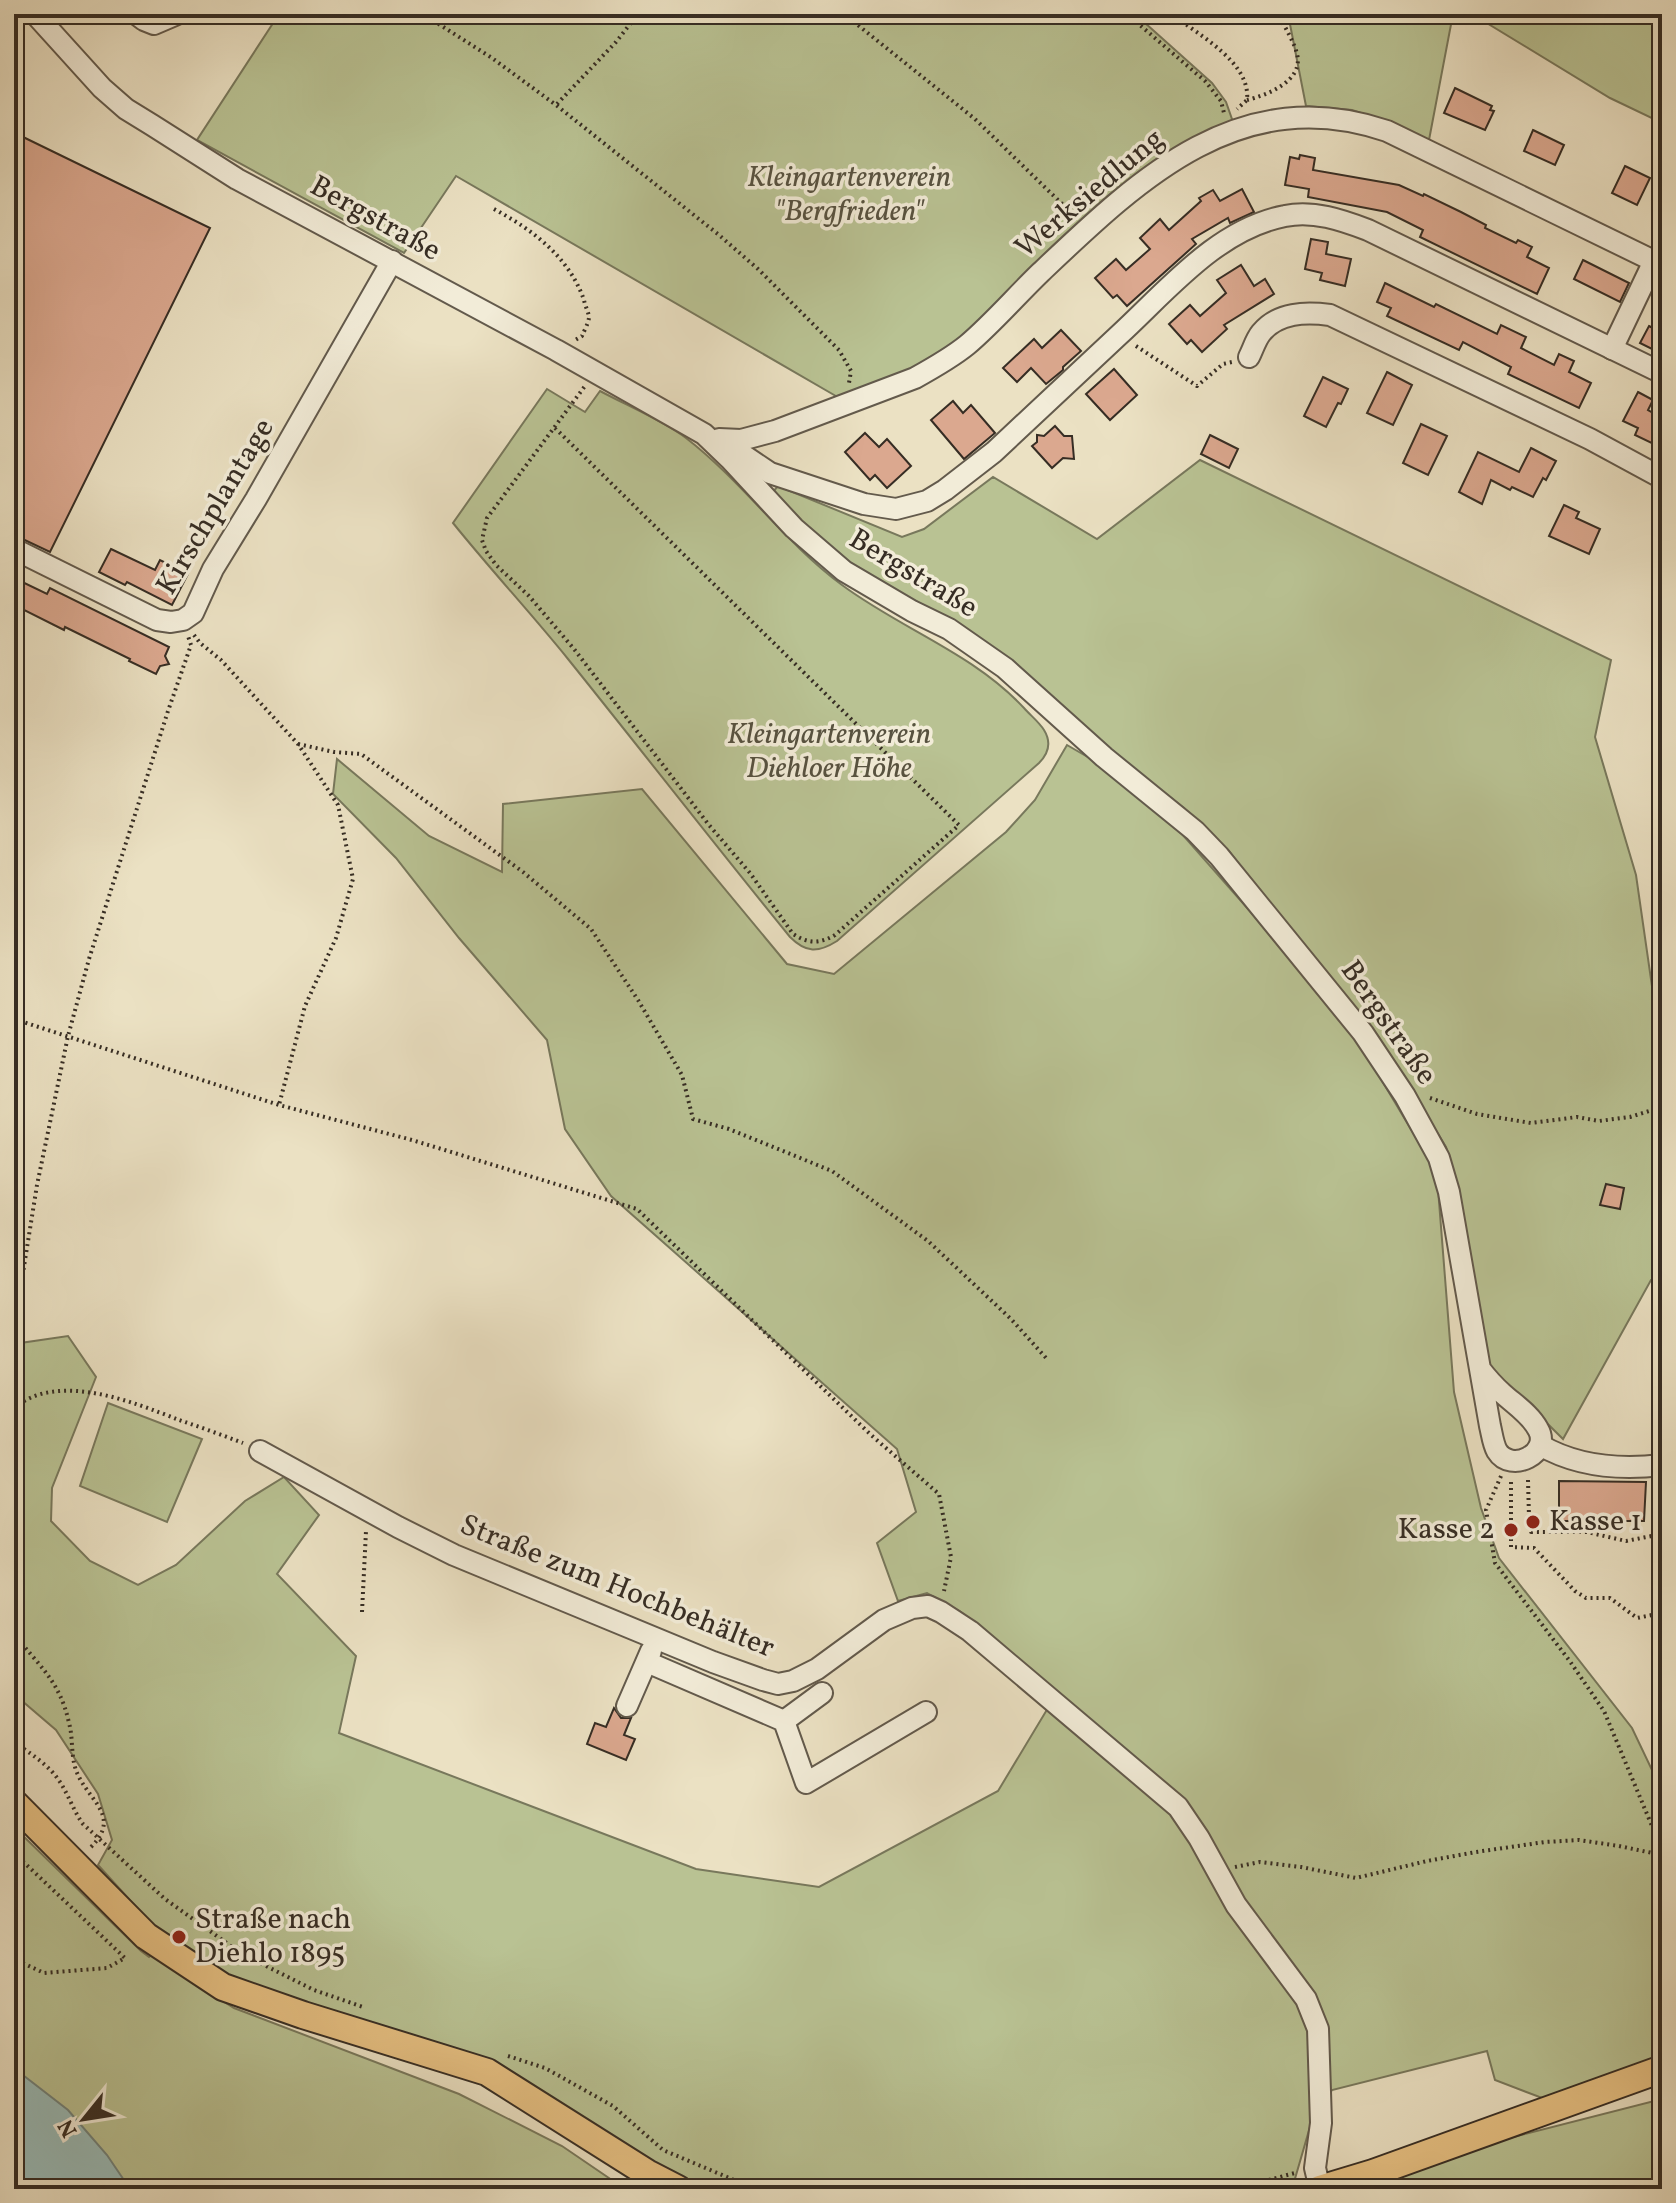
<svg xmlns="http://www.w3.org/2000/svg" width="1676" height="2203" font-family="Vollkorn,serif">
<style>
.green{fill:#b9c293;stroke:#78785c;stroke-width:2}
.water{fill:#99bcb9;stroke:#71837d;stroke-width:2}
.building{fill:#dba88f;stroke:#362d24;stroke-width:2}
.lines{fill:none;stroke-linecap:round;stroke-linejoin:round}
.minor-casing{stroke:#635a4c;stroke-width:24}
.major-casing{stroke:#362d24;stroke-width:30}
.path{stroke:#362d24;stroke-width:4;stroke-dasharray:2 4;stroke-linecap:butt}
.minor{stroke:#f2ecd8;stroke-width:20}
.major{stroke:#e6c082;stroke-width:26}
.poi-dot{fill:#8f2418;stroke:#f2ecd8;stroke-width:3}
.labels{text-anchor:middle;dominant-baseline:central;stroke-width:7;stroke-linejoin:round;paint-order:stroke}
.park-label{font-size:30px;font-style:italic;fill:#575240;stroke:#f2ecd8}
.street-label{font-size:30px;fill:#362d24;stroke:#f2ecd8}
.poi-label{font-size:30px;fill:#362d24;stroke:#f2ecd8;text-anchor:start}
</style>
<rect width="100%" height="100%" fill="#ebe1c3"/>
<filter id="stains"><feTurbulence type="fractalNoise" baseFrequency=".0025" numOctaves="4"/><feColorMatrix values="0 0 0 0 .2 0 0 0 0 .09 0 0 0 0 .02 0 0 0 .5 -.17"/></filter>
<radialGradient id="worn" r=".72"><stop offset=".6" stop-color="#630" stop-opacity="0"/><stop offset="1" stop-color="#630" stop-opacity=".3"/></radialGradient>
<g class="green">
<path d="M279,14H1135L1212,83L1226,102L1233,122L1186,142L1125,184L958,341L910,371L841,399L456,176L404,253L197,140Z"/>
<path d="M1288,14H1453L1429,140L1391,123L1352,110L1306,106Z"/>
<path d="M1472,14H1662V123L1610,98Z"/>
<path d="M547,389L585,412L600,391C626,405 664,421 686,438C743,482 784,542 842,585C901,629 973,653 1024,708C1030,715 1039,722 1044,730C1052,743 1048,754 1039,763L837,941C818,953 806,953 790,937C715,845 642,751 568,659C530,612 490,569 453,523Z"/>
<path d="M1200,460L1611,660L1595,737L1636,875L1655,1007L1652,1085L1662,1107V1281L1651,1280L1563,1439L1487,1364L1437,1176L1454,1392L1481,1508L1499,1558L1632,1728L1662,1791V2063L1550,2101L1495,2080L1487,2051L1332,2090L1310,2127L1292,2189H680L470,2072L229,1982L158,1931L98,1865L112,1840L98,1794L56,1730L14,1694V1240L20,1241V1343L68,1336L96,1377L52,1488L51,1521L90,1561L138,1585L176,1565L245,1501L284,1477L319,1515L277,1574L356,1656L339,1733L696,1869L819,1887L998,1791L1057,1693L961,1612L927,1593L898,1601L877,1543L916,1512L897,1449L611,1196L565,1129L547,1040L459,938L396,858L333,794L337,759L429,836L502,872L503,804L642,789L787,964L834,974L1006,832L1035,800L1067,745L1098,763L1182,834L1249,910L1357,1039L1436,1171L1452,1166L1446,1147L1378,1036L1266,900L1229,851L1184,808L1112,752L902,594L850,565L803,526L772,493L778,486L902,537L924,529L993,477L1097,539Z"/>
<path d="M108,1403L202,1439L167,1522L80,1486Z"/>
<path d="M14,1827L141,1951L149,1957L151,1955L234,2008L459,2094L562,2146L625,2189H14Z"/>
<path d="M1662,2099V2189H1352L1373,2173Z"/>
</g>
<path class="water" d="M19,2072L68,2110L107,2155L130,2189H14V2077Z"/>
<g class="building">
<path d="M1455,88L1492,106L1490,110L1494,111L1485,130L1444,113Z"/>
<path d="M1533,130L1564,145L1555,165L1524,151Z"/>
<path d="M21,136L210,228L50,552L14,535V151Z"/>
<path d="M1300,155L1315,158L1313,170L1399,185L1423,196L1424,194L1461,212L1486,225L1485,228L1516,243L1518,240L1532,247L1527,257L1549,268L1537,294L1420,237L1423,230L1387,212L1308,197L1309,189L1285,185L1290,157L1299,159Z"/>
<path d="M1625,166L1650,178L1637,205L1612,193Z"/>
<path d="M1242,189L1254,212L1230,223L1228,218L1192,239L1196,244L1127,306L1117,295L1113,298L1095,278L1116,259L1126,270L1150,249L1140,238L1160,219L1169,230L1201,201L1199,198L1213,190L1220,201Z"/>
<path d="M1311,239L1328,242L1326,254L1351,259L1345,286L1320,280L1322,273L1305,269Z"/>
<path d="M1583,260L1629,283L1620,302L1574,279Z"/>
<path d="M1241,265L1254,286L1265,279L1274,294L1224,325L1227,329L1202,352L1191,340L1187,344L1169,324L1190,305L1200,316L1226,293L1217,280Z"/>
<path d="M1385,283L1434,307L1436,304L1497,334L1501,325L1526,337L1521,348L1554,365L1559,354L1574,361L1569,372L1591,383L1579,408L1508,374L1511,367L1463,342L1459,350L1387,316L1391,308L1377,302Z"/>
<path d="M1649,326L1662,333V354L1640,343Z"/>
<path d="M1061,330L1081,351L1063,367V370L1046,384L1031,368L1017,382L1003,368L1034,339L1042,348Z"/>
<path d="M1114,369L1137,395L1110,420L1086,394Z"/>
<path d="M1387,372L1412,385L1393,425L1367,413Z"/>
<path d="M1323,377L1348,389L1341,404L1338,403L1326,427L1304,416Z"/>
<path d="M1638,392L1653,400L1648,410L1662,418V448L1635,435L1638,428L1623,421Z"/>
<path d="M953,401L963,413L971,405L995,433L964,459L931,420Z"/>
<path d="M1421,424L1447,436L1428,475L1403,463Z"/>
<path d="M1055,426L1064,436H1072L1074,459L1063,458L1052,468L1032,446L1037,442V435L1044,436Z"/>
<path d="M865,433L879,447L887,439L911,466L887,488L875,475L870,480L845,452Z"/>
<path d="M1210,435L1238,449L1229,468L1201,454Z"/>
<path d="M1531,448L1556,461L1546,480L1543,478L1533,497L1512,487L1510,490L1491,480L1482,504L1459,492L1478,452L1519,472Z"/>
<path d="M1564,505L1579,512L1576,518L1600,529L1589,554L1549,536Z"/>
<path d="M111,549L155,570L160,560L188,574L172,605L127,582L125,585L99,572Z"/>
<path d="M14,578L47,594L50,588L169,647L165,656L169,664L160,666L156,674L129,661L130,659L65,627L64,630L14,605Z"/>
<path d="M1606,1184L1624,1188L1620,1209L1600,1205Z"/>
<path d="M1559,1481L1646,1482L1644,1521H1559Z"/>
<path d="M614,1708L621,1718H631L624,1735L635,1739L626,1760L587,1744L595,1723L606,1727Z"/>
</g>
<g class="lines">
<defs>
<g id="minor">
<path d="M35,14L102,88L126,109L152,125L237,179L556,350L704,434L730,459L794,528L844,571L912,611L949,629L1005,668L1104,757L1195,831L1219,856L1363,1033L1405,1096L1439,1158L1449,1192L1490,1426C1492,1434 1493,1444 1497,1451C1511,1474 1552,1453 1538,1429C1530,1414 1514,1404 1502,1393C1494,1386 1487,1378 1480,1369"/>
<path d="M136,14L144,20L154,24L175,15"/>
<path d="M1612,349L1654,261"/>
<path d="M1249,357C1253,349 1256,339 1261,333C1278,312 1306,312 1330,315L1590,439L1662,478"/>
<path d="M719,439L741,440L775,431L915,378C933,368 951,358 967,345C993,323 1016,296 1041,272C1139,179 1240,81 1387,131L1662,265"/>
<path d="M727,444L770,473L864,504L896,509L927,501L945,490L994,452C1036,413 1077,374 1119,335C1167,291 1217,229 1285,216C1313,210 1342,220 1368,230L1662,373"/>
<path d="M14,549L157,620L171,622L183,620L193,613L213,569L256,499L392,261"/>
<path d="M1540,1445C1576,1466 1620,1470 1662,1465"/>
<path d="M260,1451L398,1527L454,1555L713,1662L763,1680L778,1684L793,1681L817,1669L884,1620L912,1608L928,1606L941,1612L970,1631L1178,1807L1199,1838L1236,1905L1306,1999L1318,2029L1321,2123L1315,2168L1320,2189"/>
<path d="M647,1662L784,1721L806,1783L926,1712"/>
<path d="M627,1706L651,1651"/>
<path d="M784,1721L822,1693"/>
</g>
<g id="major">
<path d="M14,1803L146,1936L223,1987L303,2015L487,2072L647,2173L678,2189"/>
<path d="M1320,2189L1373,2173L1662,2069"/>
</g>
</defs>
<use href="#minor" class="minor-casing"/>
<use href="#major" class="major-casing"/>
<g class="path">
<path d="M423,14L492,58L556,105L719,235L758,269L839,350L851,371L849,383"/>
<path d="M844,14L975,119L1061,203C1076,211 1085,200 1096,191"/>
<path d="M1127,14L1205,81L1221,101L1224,113"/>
<path d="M1172,14C1198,35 1251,62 1247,100L1237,109"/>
<path d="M1247,100C1267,95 1304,81 1297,54C1294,41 1284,27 1279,14"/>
<path d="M557,104L616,42L638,14"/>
<path d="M494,209C533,230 569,257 584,300C585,306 589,313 589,318C588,324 584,331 582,336L575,340"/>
<path d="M1136,346L1197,386L1223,364L1232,362"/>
<path d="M555,428L959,825L835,935C819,944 809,944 793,934L750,873L709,825L574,649L529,596L496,565L486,551L482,540L487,518L585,386"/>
<path d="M194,635L200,643L221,660L298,744L338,805L353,879L336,938L305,1006L279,1105"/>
<path d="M298,744L334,752L361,754L523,872L591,929L638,1000L682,1075L693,1119L729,1129L832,1171L928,1241L1011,1319L1047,1359"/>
<path d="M14,1019L279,1105L412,1140L637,1209L871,1435L939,1494L951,1557L944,1591"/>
<path d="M1430,1098L1477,1114L1531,1123L1577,1117L1599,1121L1630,1117L1662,1107"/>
<path d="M14,1329L37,1185L68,1036L89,959L168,711L191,645L188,636"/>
<path d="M14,1408C58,1371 133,1402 179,1420C200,1427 222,1435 243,1443"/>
<path d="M1501,1476L1486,1510L1495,1563L1569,1660L1604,1711L1662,1850"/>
<path d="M1528,1480L1529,1517"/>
<path d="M1511,1526V1481"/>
<path d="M1530,1526L1531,1532H1587L1626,1541L1662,1534"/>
<path d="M1511,1533V1547L1534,1548L1575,1591L1586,1598H1610L1637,1618L1662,1613"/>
<path d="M362,1612L366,1531"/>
<path d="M14,1634C39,1666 60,1681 69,1723C73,1737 71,1753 75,1767C84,1799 124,1814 91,1847"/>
<path d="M14,1742C28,1752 43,1761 54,1774C67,1789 72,1809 83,1824L165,1899L242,1954L314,1990L363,2007"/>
<path d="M14,1853L125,1958L107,1968L44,1973L14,1959"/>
<path d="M1235,1867L1260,1862L1301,1867L1356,1878L1427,1861L1476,1852L1545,1842L1579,1840L1619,1846L1662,1855"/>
<path d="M508,2056L545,2068L613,2106L663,2150L734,2180L778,2189"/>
<path d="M1234,2189L1295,2173"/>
</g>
<use href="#minor" class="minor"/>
<use href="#major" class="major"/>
</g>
<g class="poi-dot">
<circle cx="1533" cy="1522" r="8"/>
<circle cx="1511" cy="1530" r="8"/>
<circle cx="179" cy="1937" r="8"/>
</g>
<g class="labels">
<g class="park-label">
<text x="849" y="178">Kleingartenverein<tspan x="849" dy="34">"Bergfrieden"</tspan></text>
<text x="829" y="735">Kleingartenverein<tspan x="829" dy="34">Diehloer Höhe</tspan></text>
</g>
<g class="street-label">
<text transform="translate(1090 194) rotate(-40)">Werksiedlung</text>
<text transform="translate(375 219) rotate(29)">Bergstraße</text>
<text transform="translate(216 507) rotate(-59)">Kirschplantage</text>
<text transform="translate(913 574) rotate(31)">Bergstraße</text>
<text transform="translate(1388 1023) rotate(55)">Bergstraße</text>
<text transform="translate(617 1587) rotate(22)">Straße zum Hochbehälter</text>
</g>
<g class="poi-label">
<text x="1549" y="1522">Kasse 1</text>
<text x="1495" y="1530" text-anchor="end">Kasse 2</text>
<text x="195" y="1920">Straße nach<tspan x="195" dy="34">Diehlo 1895</tspan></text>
</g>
</g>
<rect width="1676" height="2203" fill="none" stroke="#ebe1c3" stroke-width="48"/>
<rect x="16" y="16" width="1644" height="2171" fill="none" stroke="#362d24" stroke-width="4"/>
<rect x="24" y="24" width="1628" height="2155" fill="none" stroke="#362d24" stroke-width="2"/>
<g transform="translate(84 2119) rotate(240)" stroke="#f2ecd8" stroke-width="6" paint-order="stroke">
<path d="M0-6L14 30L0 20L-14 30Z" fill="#362d24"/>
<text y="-12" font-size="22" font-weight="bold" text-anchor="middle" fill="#362d24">N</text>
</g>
<rect width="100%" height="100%" filter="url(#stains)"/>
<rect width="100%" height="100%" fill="url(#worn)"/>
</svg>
